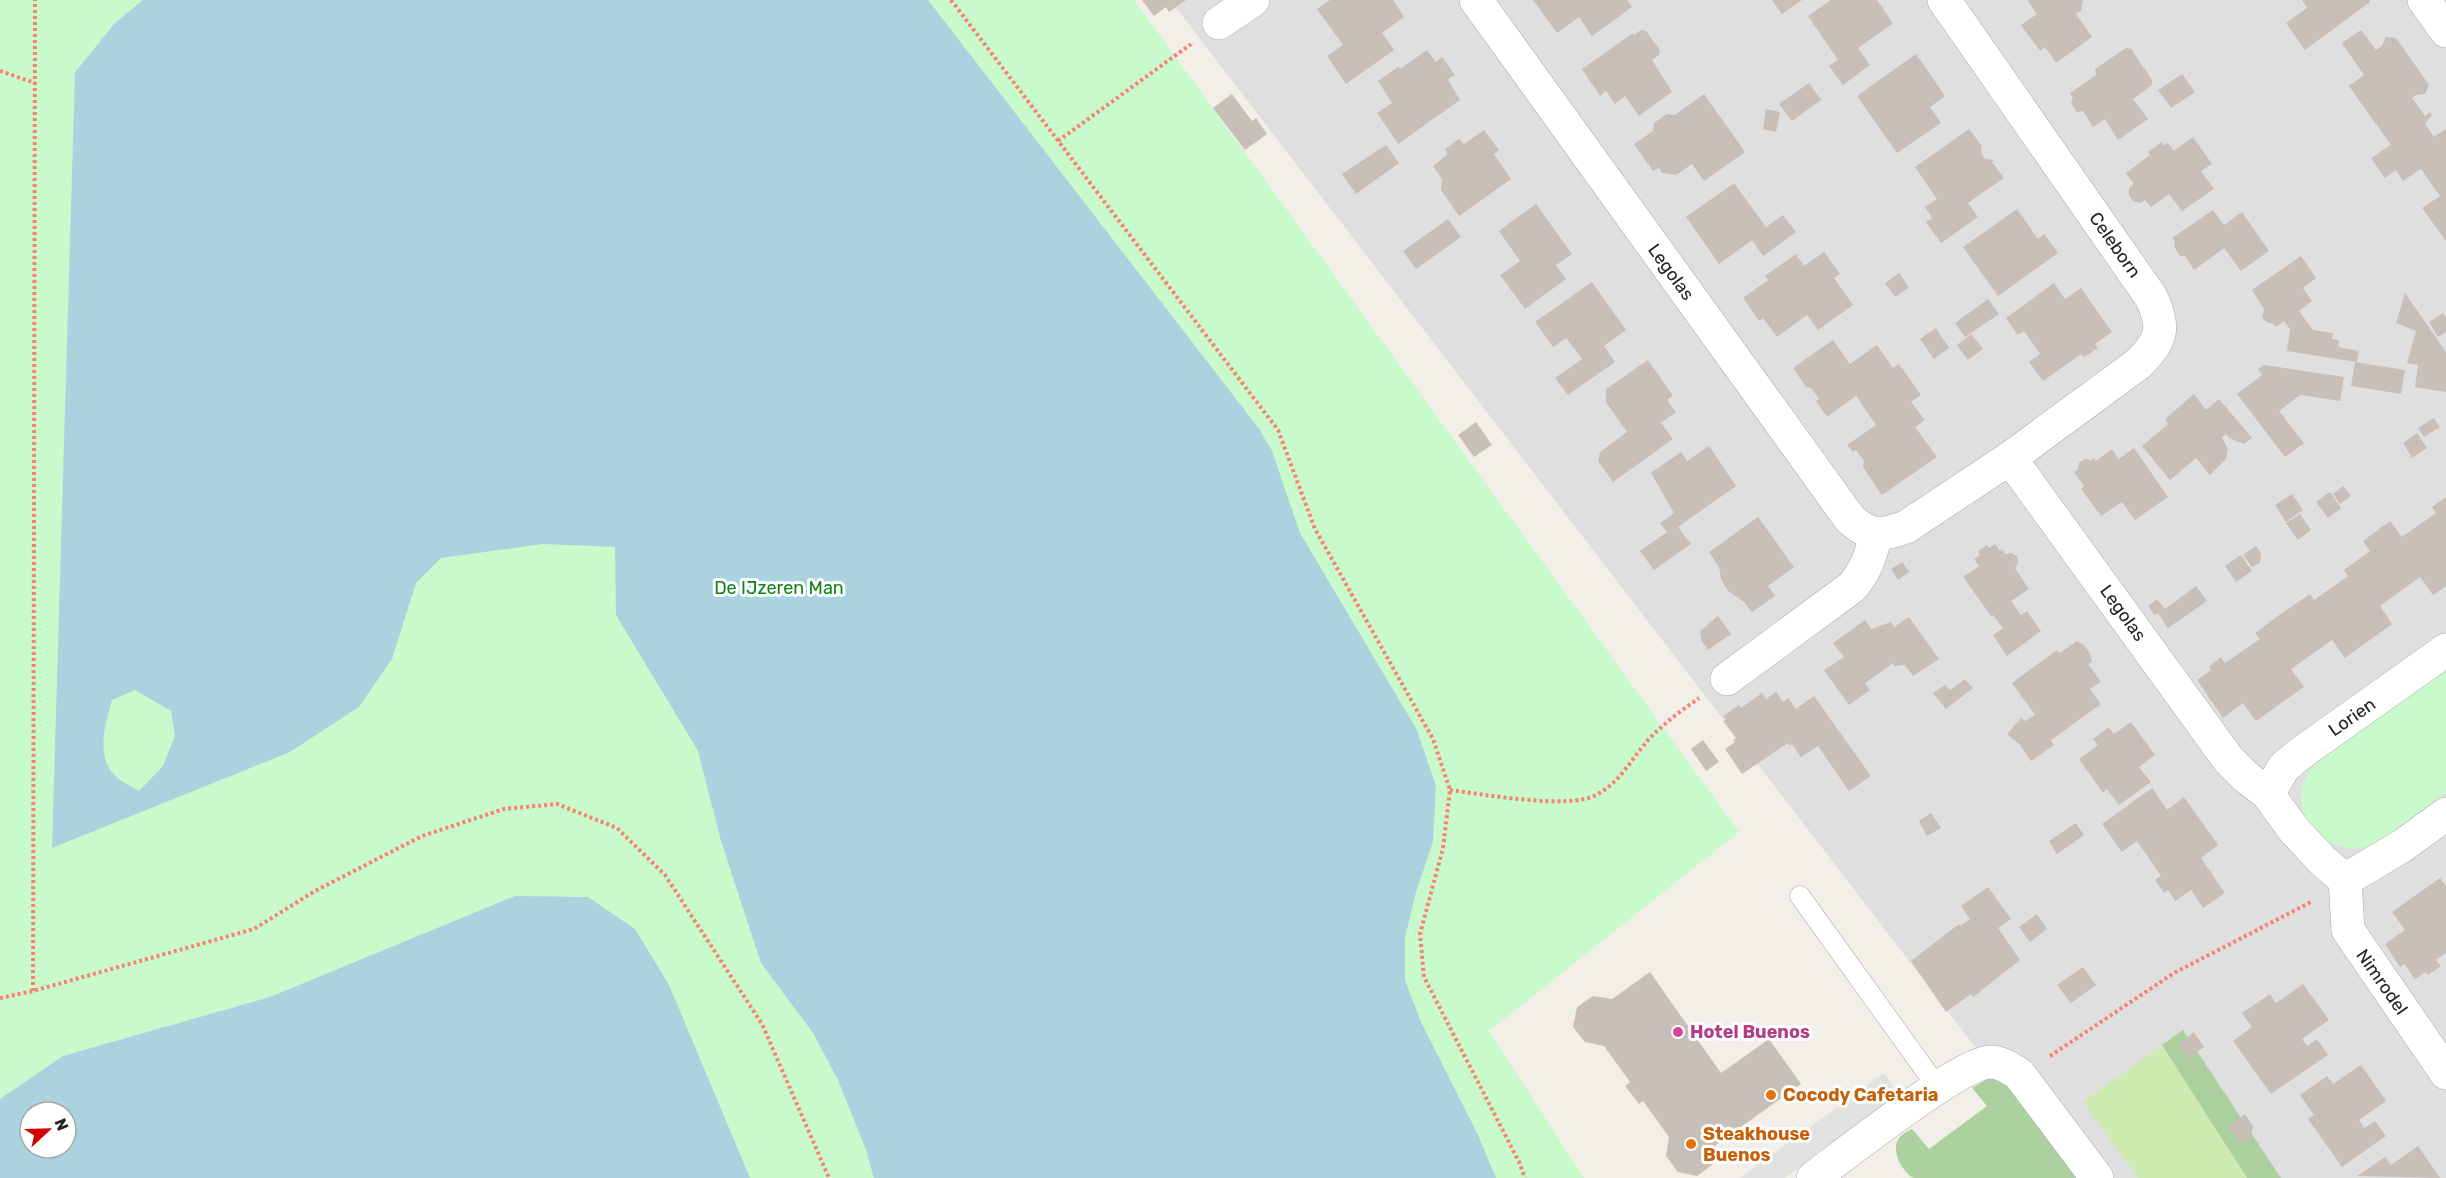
<svg xmlns="http://www.w3.org/2000/svg" width="2446" height="1178" font-family="Rubik,sans-serif">
<style>
.residential{fill:#e0dfdf}
.grass{fill:#cdebb0}
.forest{fill:#add19e}
.park{fill:#c8facc;fill-rule:evenodd}
.parking{fill:#e2e2e2}
.water{fill:#aad3df;fill-rule:evenodd}
.building{fill:#c7bfb8}
.lines{fill:none;stroke-linecap:round;stroke-linejoin:round}
.lane-casing{stroke:#a9a9a9;stroke-width:21}
.street-casing{stroke:#a9a9a9;stroke-width:34}
.path{stroke:#fa8072;stroke-width:4;stroke-dasharray:3 3;stroke-linecap:butt}
.lane{stroke:#fff;stroke-width:20}
.street{stroke:#fff;stroke-width:33}
.hotel-dot{fill:#d1479c;stroke:#fff;stroke-width:2}
.food-dot{fill:#e8710a;stroke:#fff;stroke-width:2}
.labels{text-anchor:middle;dominant-baseline:central;stroke-width:6;stroke-linejoin:round;paint-order:stroke}
.street-label{font-size:18px;fill:#222;stroke:#fff}
.park-label{font-size:18px;fill:#0c8416;stroke:#fff}
.hotel-label{font-size:18px;font-weight:bold;fill:#b23c85;stroke:#fff;text-anchor:start}
.food-label{font-size:18px;font-weight:bold;fill:#c56008;stroke:#fff;text-anchor:start}
</style>
<rect width="100%" height="100%" fill="#f2efe9"/>
<path class="residential" d="M1170,0H2446V1178H2076Z"/>
<path class="grass" d="M2162,1045L2247,1178H2138L2083,1102Z"/>
<g class="forest">
<path d="M2183,1030L2281,1178H2247L2162,1045Z"/>
<path d="M1989,1078L2003,1079L2085,1178H1913C1902,1171 1890,1151 1899,1138C1902,1134 1908,1131 1912,1129L1929,1149L1987,1106L1972,1088Z"/>
</g>
<g class="park">
<path d="M0,0H1134L1739,832L1489,1031L1584,1178H0ZM30,1112H66V1148H30Z"/>
<path d="M2446,669V793C2429,805 2386,841 2370,846C2332,858 2291,823 2304,783C2307,774 2312,767 2318,759Z"/>
</g>
<path class="parking" d="M1884,1073L1899,1094L1785,1178H1740Z"/>
<g class="water">
<path d="M143,0H928L1260,430L1272,451L1300,533L1417,730L1436,786L1433,842L1416,892L1405,938V980L1421,1022L1478,1135L1496,1178H874L865,1147L838,1080L813,1033L761,963L721,841L698,751L616,615L615,547L543,544L441,558L416,583L392,659L359,707L290,752L52,848L75,72L116,22ZM135,690L171,711L175,736L163,766L139,791C131,786 117,780 112,772C96,752 106,722 112,700Z"/>
<path d="M515,896L588,897L635,929L669,985L750,1178H0V1099L63,1056L270,997ZM30,1112H66V1148H30Z"/>
</g>
<g class="building">
<path d="M1142,0H1186L1169,12L1166,7L1154,16Z"/>
<path d="M1330,0H1393L1404,17L1382,33L1394,50L1346,84L1327,56L1343,45L1317,9Z"/>
<path d="M1533,0H1627L1632,7L1592,36L1579,17L1557,33Z"/>
<path d="M1772,0H1802L1782,14Z"/>
<path d="M1831,0H1877L1893,23L1858,48L1870,65L1843,85L1829,66L1838,60L1808,16Z"/>
<path d="M2027,0H2083L2081,11L2076,14L2092,37L2056,63L2045,47L2040,51L2021,25L2037,14Z"/>
<path d="M2302,0H2369L2370,2L2305,50L2286,23L2307,8Z"/>
<path d="M1641,30L1646,31L1660,50L1659,55L1652,60L1672,92L1639,116L1625,96L1615,104L1606,91L1600,96L1582,69L1633,33L1634,35Z"/>
<path d="M2361,30L2376,50L2382,46L2386,37L2396,38L2429,85L2425,94L2416,95L2412,98L2425,116L2430,112L2432,115L2425,124L2434,137L2446,129V241L2422,208L2440,196L2421,169L2403,181L2396,170L2385,178L2371,158L2391,145L2349,86L2364,75L2342,43Z"/>
<path d="M2126,48L2131,49L2152,80V85L2133,99L2148,119L2118,140L2105,119L2093,127L2083,111L2077,112L2071,103L2073,98L2070,93L2096,75L2095,69Z"/>
<path d="M1427,50L1436,62L1442,57L1455,75L1448,79L1460,100L1398,144L1377,113L1392,103L1378,81L1398,67L1400,69Z"/>
<path d="M1916,54L1945,96L1930,107L1941,123L1897,153L1857,96Z"/>
<path d="M2182,74L2195,92L2171,108L2158,90Z"/>
<path d="M1809,83L1821,100L1792,121L1779,104Z"/>
<path d="M1232,94L1252,121L1256,118L1267,134L1245,150L1213,108Z"/>
<path d="M1704,94L1745,152L1704,181L1692,164L1676,175L1662,173L1659,168L1653,171L1634,144L1653,131L1654,123L1667,114L1675,115Z"/>
<path d="M1766,109L1780,112L1776,132L1763,129Z"/>
<path d="M1969,129L1981,145L1982,144L1981,152L1985,159L1994,160L1992,162L2004,178L1968,203L1978,217L1941,243L1926,222L1932,218L1925,207L1937,199L1915,167Z"/>
<path d="M1484,130L1499,150L1494,154L1511,179L1459,216L1441,190L1442,179L1433,166L1448,154L1445,149L1459,139L1464,144Z"/>
<path d="M2193,137L2212,164L2201,171L2214,189L2182,211L2169,194L2151,207L2145,200L2140,203L2133,201L2129,195V188L2134,184L2126,173L2150,155L2148,152L2162,142L2164,146L2168,143L2174,151Z"/>
<path d="M1386,145L1399,163L1356,194L1342,174Z"/>
<path d="M1734,183L1766,227L1783,215L1796,232L1763,256L1752,240L1719,264L1686,217Z"/>
<path d="M1536,204L1572,254L1556,265L1566,279L1525,309L1500,275L1520,261L1499,231Z"/>
<path d="M2017,209L2038,239L2044,234L2058,253L1998,296L1963,247Z"/>
<path d="M2213,210L2224,225L2242,212L2269,251L2241,271L2224,248L2194,270L2185,256H2180L2174,246L2175,241L2172,238Z"/>
<path d="M1448,219L1461,237L1416,269L1403,251Z"/>
<path d="M1824,252L1840,274L1834,278L1853,305L1818,330L1807,315L1777,337L1763,318L1759,321L1743,298L1768,280L1765,276L1796,254L1804,266Z"/>
<path d="M2301,256L2316,278L2303,288L2312,301L2299,311L2313,330L2333,333L2332,339L2339,340L2338,347L2359,351L2357,362L2287,351L2290,329L2284,321L2276,327L2274,324L2266,322L2262,317L2264,309L2252,290Z"/>
<path d="M1899,273L1909,287L1895,297L1885,283Z"/>
<path d="M1592,282L1626,330L1604,346L1615,362L1568,395L1555,378L1582,359L1566,338L1553,347L1535,322Z"/>
<path d="M2054,283L2065,299L2081,288L2112,332L2095,344L2098,348L2084,357L2081,354L2043,381L2029,362L2040,354L2024,331L2018,335L2006,318Z"/>
<path d="M2405,293L2446,352V392L2415,387L2418,365L2407,363L2416,331L2396,323Z"/>
<path d="M1988,299L1999,314L1965,337L1955,323Z"/>
<path d="M2443,313L2446,317V332L2438,337L2429,322Z"/>
<path d="M1936,328L1949,348L1934,359L1920,339Z"/>
<path d="M1971,334L1983,349L1968,360L1957,345Z"/>
<path d="M1833,340L1850,364L1877,345L1893,368L1899,364L1921,395L1911,402L1925,420L1915,427L1937,457L1882,495L1863,467L1864,461L1856,450L1853,452L1847,445L1876,425L1856,396L1827,417L1816,401L1819,399L1811,388L1806,387L1793,368Z"/>
<path d="M1648,360L1673,396L1667,400L1676,412L1661,423L1673,439L1613,482L1598,461L1600,452L1627,432L1606,402V389Z"/>
<path d="M2355,362L2405,370L2401,394L2351,386Z"/>
<path d="M2264,365L2344,377L2340,401L2300,395L2279,411L2304,443L2285,457L2237,394L2262,375L2258,369Z"/>
<path d="M2194,394L2206,410L2219,399L2252,438L2244,444L2229,438L2226,434L2222,437L2228,449L2226,459L2210,475L2196,458L2170,480L2142,446L2168,424L2165,419Z"/>
<path d="M2434,418L2440,427L2424,437L2418,428Z"/>
<path d="M1476,422L1492,445L1474,457L1458,435Z"/>
<path d="M2417,433L2427,448L2412,458L2403,443Z"/>
<path d="M1709,446L1736,486L1678,527L1691,544L1654,570L1640,551L1667,532L1660,523L1674,513L1651,473L1681,452L1687,461Z"/>
<path d="M2134,448L2168,497L2135,520L2122,502L2101,516L2081,489L2084,486L2074,472L2078,469L2079,463L2085,459L2091,460L2094,458L2096,461L2112,449L2119,459Z"/>
<path d="M2343,486L2351,496L2340,504L2333,494Z"/>
<path d="M2330,492L2341,508L2328,518L2316,502Z"/>
<path d="M2292,494L2303,510L2286,522L2275,505Z"/>
<path d="M2446,497V586L2433,595L2420,577L2380,606L2392,624L2345,658L2332,640L2291,669L2304,687L2256,721L2243,703L2223,718L2197,680L2211,670L2209,667L2221,657L2225,663L2260,639L2255,633L2282,613L2310,594L2314,600L2348,576L2344,570L2370,551L2363,541L2390,521L2402,537L2436,513L2432,507Z"/>
<path d="M2300,514L2311,530L2298,540L2286,523Z"/>
<path d="M1758,517L1794,567L1768,586L1775,596L1752,612L1744,602L1728,591L1721,579L1719,567L1709,552Z"/>
<path d="M1995,544L2000,551L2002,549L2005,554L2012,553L2017,557L2018,563L2015,568L2029,589L2011,601L2021,615L2027,611L2041,631L2007,656L1993,635L2003,628L1993,615L1991,616L1963,577L1979,566L1974,559L1980,555L1978,551L1987,545L1989,548Z"/>
<path d="M2256,546L2261,553L2260,563L2252,567L2243,555Z"/>
<path d="M2241,555L2252,571L2236,582L2225,566Z"/>
<path d="M1902,562L1909,572L1898,580L1891,569Z"/>
<path d="M2196,586L2207,601L2168,628L2158,613L2155,615L2148,606L2157,599L2165,609Z"/>
<path d="M1718,616L1731,634L1708,650L1701,640L1700,631Z"/>
<path d="M1909,617L1939,659L1913,676L1905,665L1895,666L1893,663L1865,683L1870,690L1849,705L1824,670L1844,657L1833,643L1865,620L1871,629L1891,622L1894,627Z"/>
<path d="M2077,641L2084,645L2090,654L2092,662L2088,664L2101,682L2090,689L2101,704L2051,740L2054,745L2031,761L2019,744L2007,734L2021,718L2025,721L2035,715L2012,683L2057,650L2060,653Z"/>
<path d="M1965,679L1973,688L1946,709L1933,693L1945,685L1950,690Z"/>
<path d="M1776,692L1783,702L1788,698L1796,709L1814,696L1871,776L1849,791L1818,746L1801,757L1792,744L1790,746L1788,743L1742,774L1725,749L1735,742L1733,740L1736,738L1723,721L1726,719L1723,716L1739,705L1741,708L1762,693L1766,699Z"/>
<path d="M2131,722L2155,755L2139,767L2151,782L2119,805L2107,789L2103,793L2079,759L2098,745L2093,739L2109,727L2114,734Z"/>
<path d="M1703,740L1719,762L1706,771L1691,749Z"/>
<path d="M2152,788L2167,810L2184,797L2218,845L2201,858L2225,893L2203,908L2191,890L2175,901L2168,890L2164,893L2155,880L2161,876L2137,841L2122,852L2102,824Z"/>
<path d="M1931,813L1941,828L1927,836L1919,821Z"/>
<path d="M2076,823L2084,835L2057,854L2049,841Z"/>
<path d="M2440,878L2446,886V953L2436,960L2441,966L2428,975L2426,972L2415,979L2404,964L2400,967L2385,944L2405,930L2392,912Z"/>
<path d="M1988,887L2011,919L1998,928L2020,960L1973,997L1971,994L1946,1012L1911,961L1959,924L1960,926L1970,919L1961,906Z"/>
<path d="M2037,914L2047,929L2030,942L2019,927Z"/>
<path d="M2083,967L2096,985L2071,1003L2057,985Z"/>
<path d="M1650,972L1721,1073L1769,1039L1801,1084L1716,1145L1713,1164L1697,1176L1678,1172L1666,1156L1669,1137L1643,1101L1639,1104L1625,1086L1630,1082L1604,1046L1585,1042L1573,1027L1577,1007L1593,996L1612,999Z"/>
<path d="M2303,984L2329,1020L2302,1039L2307,1046L2317,1039L2328,1055L2271,1094L2233,1041L2252,1027L2242,1013L2270,994L2276,1003Z"/>
<path d="M2194,1032L2204,1047L2188,1059L2178,1044Z"/>
<path d="M2361,1065L2386,1101L2359,1120L2364,1128L2375,1121L2386,1136L2342,1167L2308,1119L2314,1115L2300,1095L2327,1076L2333,1084Z"/>
<path d="M2245,1114L2253,1126L2251,1137L2241,1144L2229,1126Z"/>
<path d="M2418,1146L2440,1178L2357,1176L2385,1157L2391,1165Z"/>
</g>
<g class="lines">
<defs>
<path id="lane" d="M1800,896L1938,1088"/>
<g id="street">
<path d="M1476,0L1850,519C1870,537 1881,536 1906,527L2010,458L2228,759L2246,777L2268,794L2294,830L2323,861L2345,880"/>
<path d="M1944,0L2151,297C2166,328 2162,340 2138,364L2010,458"/>
<path d="M2424,0L2446,31"/>
<path d="M1219,23L1253,0"/>
<path d="M1727,679L1852,587C1866,571 1871,555 1876,534"/>
<path d="M2268,794L2284,767L2301,753L2446,650"/>
<path d="M2345,880L2348,930L2446,1073"/>
<path d="M2345,880L2402,846L2446,814"/>
<path d="M1813,1178C1843,1156 1960,1063 1990,1062C2000,1062 2010,1068 2019,1074L2097,1178"/>
</g>
</defs>
<use href="#lane" class="lane-casing"/>
<use href="#street" class="street-casing"/>
<g class="path">
<path d="M951,0L1278,430L1315,529L1433,739L1450,790L1443,848L1420,934L1424,977L1519,1162L1525,1178"/>
<path d="M0,71L35,83"/>
<path d="M1058,141L1191,44"/>
<path d="M1450,790C1482,794 1568,810 1596,795C1620,783 1632,758 1649,739C1664,723 1682,710 1699,698"/>
<path d="M33,991L35,0"/>
<path d="M0,998L33,991L254,929L315,891L422,836L504,809L557,804L617,828L665,875L762,1024L829,1178"/>
<path d="M2050,1056L2174,973L2311,902"/>
</g>
<use href="#lane" class="lane"/>
<use href="#street" class="street"/>
</g>
<circle class="hotel-dot" cx="1678" cy="1032" r="6"/>
<g class="food-dot">
<circle cx="1771" cy="1095" r="6"/>
<circle cx="1691" cy="1144" r="6"/>
</g>
<g class="labels">
<g class="street-label">
<text transform="translate(2115 245) rotate(55)">Celeborn</text>
<text transform="translate(1671 272) rotate(54)">Legolas</text>
<text transform="translate(2123 613) rotate(54)">Legolas</text>
<text transform="translate(2352 717) rotate(-35)">Lorien</text>
<text transform="translate(2382 982) rotate(55)">Nimrodel</text>
</g>
<g class="park-label">
<text x="779" y="588">De IJzeren Man</text>
</g>
<g class="hotel-label">
<text x="1690" y="1032">Hotel Buenos</text>
</g>
<g class="food-label">
<text x="1783" y="1095">Cocody Cafetaria</text>
<text x="1703" y="1134">Steakhouse<tspan x="1703" dy="21">Buenos</tspan></text>
</g>
</g>
<g transform="translate(48 1130) rotate(68)"><circle r="28" fill="#ffffff" stroke="#a7a7a7" stroke-width="1.5"/>
<path d="M0-4.5L10 22L0 15L-10 22Z" fill="#d40000"/>
<text y="-9" font-size="16" font-weight="bold" text-anchor="middle" fill="#222222">N</text>
</g>
</svg>
